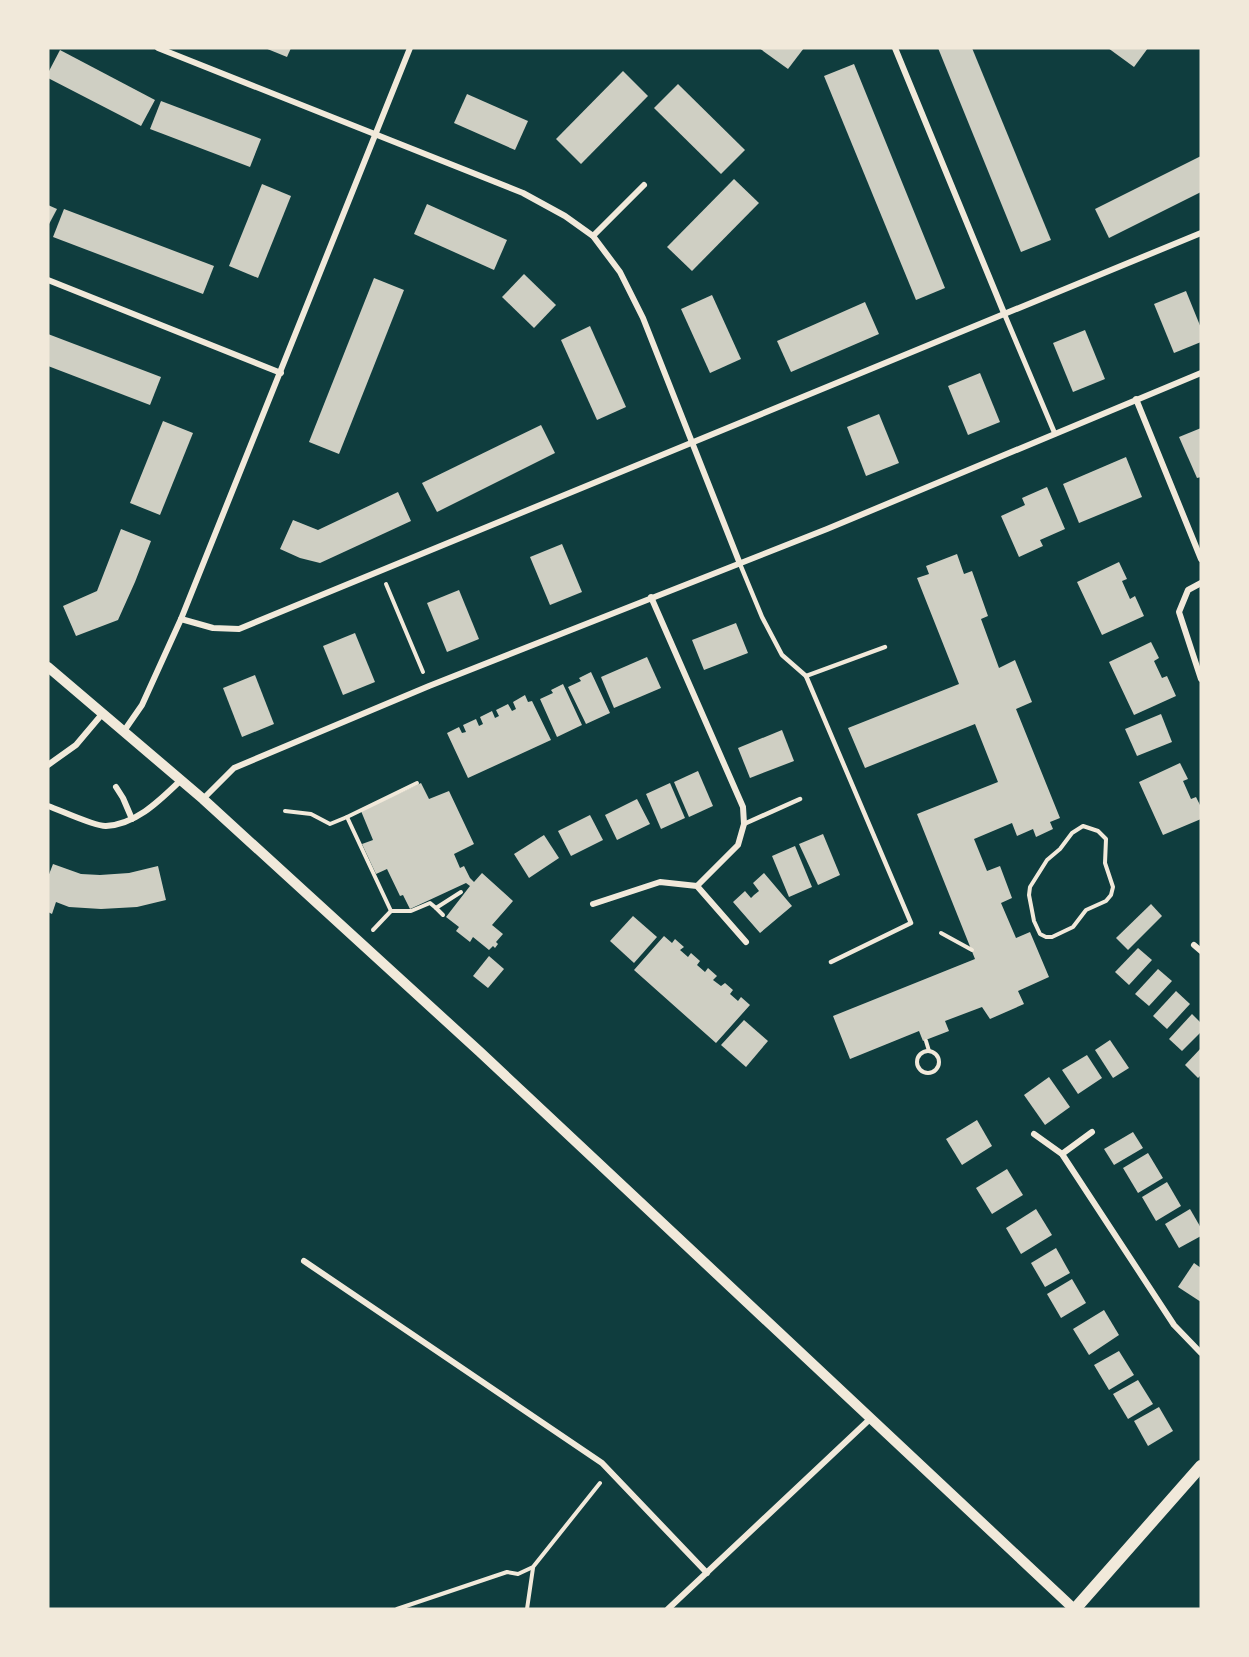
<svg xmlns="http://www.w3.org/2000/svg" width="1249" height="1657" font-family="Helvetica,sans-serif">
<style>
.building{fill:#cfcfc3}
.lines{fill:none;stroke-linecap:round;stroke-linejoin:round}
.path{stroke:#f1e9da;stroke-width:4}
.service{stroke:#f1e9da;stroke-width:4.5}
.pedestrian{stroke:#f1e9da;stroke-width:5}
.minor{stroke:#f1e9da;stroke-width:6}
.tertiary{stroke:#f1e9da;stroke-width:10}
.secondary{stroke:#f1e9da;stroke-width:12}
</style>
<rect width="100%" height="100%" fill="#0f3d3e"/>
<g class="building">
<path d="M265,48H291L287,57Z"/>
<path d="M759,48H804L788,69Z"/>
<path d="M938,48H972L1051,240L1021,252Z"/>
<path d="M1108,48H1148L1134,67Z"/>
<path d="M60,50L155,100L141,126L48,78V73Z"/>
<path d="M854,64L945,288L916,300L824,76Z"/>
<path d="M623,71L648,96L581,164L556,139Z"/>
<path d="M678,84L745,150L721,174L654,108Z"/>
<path d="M467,94L528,121L515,150L454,123Z"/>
<path d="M161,101L261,139L250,167L150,129Z"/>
<path d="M1201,156V192L1109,238L1095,209Z"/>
<path d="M734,179L759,203L692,271L667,247Z"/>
<path d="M262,184L291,196L258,278L229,266Z"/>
<path d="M427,204L507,240L494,270L414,234Z"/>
<path d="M48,205L57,209L48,226Z"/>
<path d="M64,209L214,266L203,294L53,237Z"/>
<path d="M524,274L556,305L534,328L502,297Z"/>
<path d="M374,278L404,290L339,454L309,442Z"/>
<path d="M1186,291L1201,328V342L1174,353L1154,304Z"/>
<path d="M712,295L741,359L710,373L681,309Z"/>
<path d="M865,302L879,334L791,372L777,341Z"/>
<path d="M590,326L626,407L597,420L561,340Z"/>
<path d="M1085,330L1105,379L1073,392L1053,343Z"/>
<path d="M48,334L161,377L150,405L48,366Z"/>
<path d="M980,373L1000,422L968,435L948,386Z"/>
<path d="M879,414L899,463L866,476L847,427Z"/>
<path d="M163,421L193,433L160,515L130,503Z"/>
<path d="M541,425L555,453L437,512L422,483Z"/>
<path d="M1201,428V477L1197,478L1179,437Z"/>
<path d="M1126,457L1142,497L1079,523L1063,484Z"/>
<path d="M1047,487L1065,529L1040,540L1043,546L1019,557L1001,516L1025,505L1022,498Z"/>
<path d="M398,492L411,521L320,563L300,558L280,549L293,520L318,530Z"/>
<path d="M121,529L151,541L135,582L118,620L76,636L63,606L97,591Z"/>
<path d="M562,544L582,592L550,605L530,557Z"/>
<path d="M957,554L964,574L972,571L988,616L981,619L999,668L1015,660L1032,702L1016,709L1060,818L1050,822L1053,829L1036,837L1033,829L1017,836L1012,823L974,839L987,871L1000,866L1012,898L1001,903L1016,938L1030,932L1049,977L1018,991L1024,1004L990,1019L982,1007L945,1021L949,1031L923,1041L919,1031L850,1059L833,1016L975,959L917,814L998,782L975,724L865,768L848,728L959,684L917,578L929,574L926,566Z"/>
<path d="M1119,562L1127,579L1122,581L1130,599L1135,596L1144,616L1102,635L1077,582Z"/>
<path d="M459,590L479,639L447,652L427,603Z"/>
<path d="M736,623L748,653L704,670L692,640Z"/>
<path d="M355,633L375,682L343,695L323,646Z"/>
<path d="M1151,642L1159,658L1154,661L1162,678L1167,676L1176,696L1134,715L1109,662Z"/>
<path d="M647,657L661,688L614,708L601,677Z"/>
<path d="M591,672L610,713L586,724L568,687L581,681L579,678Z"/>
<path d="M255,675L274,724L242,737L223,688Z"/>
<path d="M563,684L582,725L557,737L540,699L553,693L551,690Z"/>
<path d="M525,695L528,702L532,701L551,740L468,778L447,733L459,727L462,733L466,732L463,725L476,719L479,726L483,724L480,717L492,711L495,718L499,716L496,710L508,704L512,711L516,709L513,702Z"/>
<path d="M1161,714L1172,742L1137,756L1125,729Z"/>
<path d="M782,730L794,761L750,778L738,748Z"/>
<path d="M1180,763L1188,779L1183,781L1191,799L1196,797L1201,807V819L1163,835L1139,782Z"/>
<path d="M698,771L713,806L689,817L674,782Z"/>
<path d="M421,783L429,799L449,791L474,844L454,854L460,868L464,866L470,878L474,882L482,873L513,901L492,925L503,934L496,942L498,944L495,948L493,946L489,950L473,937L470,942L456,931L459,927L446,917L470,886L466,883L410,909L403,895L400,896L387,869L376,874L362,844L373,840L361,811Z"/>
<path d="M670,783L685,818L661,829L646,794Z"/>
<path d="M637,799L650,824L617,840L605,815Z"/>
<path d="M590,815L603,840L571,856L558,831Z"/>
<path d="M823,834L840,875L818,885L799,844Z"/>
<path d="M544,835L559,858L529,878L514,854Z"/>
<path d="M795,846L812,887L789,897L772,856Z"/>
<path d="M53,864L81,874L100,875L129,873L158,866L166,900L137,907L101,909L69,907L56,902L52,914L48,912V877Z"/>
<path d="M764,873L792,906L760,933L733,902L745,891L751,898L754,895L759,891L753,883Z"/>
<path d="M1151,904L1162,916L1128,950L1116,938Z"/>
<path d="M633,916L657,937L634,963L610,941Z"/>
<path d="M664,936L672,943L675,939L684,947L680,950L688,957L691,953L700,961L697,965L705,972L708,968L717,976L713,980L721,986L725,983L733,990L730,994L738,1001L741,997L750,1005L716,1043L634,970Z"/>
<path d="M1138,948L1152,960L1129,985L1115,972Z"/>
<path d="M489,956L504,969L488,988L473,976Z"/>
<path d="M1158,969L1172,981L1149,1006L1135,994Z"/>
<path d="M1176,991L1190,1004L1167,1029L1153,1016Z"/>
<path d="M1192,1014L1201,1023V1032L1182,1051L1169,1039Z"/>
<path d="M744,1020L768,1041L746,1067L721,1045Z"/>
<path d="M1110,1040L1129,1068L1113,1078L1095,1050Z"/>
<path d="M1201,1048V1075L1198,1078L1185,1065Z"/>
<path d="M1087,1055L1102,1078L1078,1094L1062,1070Z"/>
<path d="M1049,1077L1070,1107L1045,1125L1024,1095Z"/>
<path d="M977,1120L992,1146L962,1165L946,1139Z"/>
<path d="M1133,1132L1143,1148L1114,1165L1104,1149Z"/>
<path d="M1148,1153L1163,1178L1138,1193L1123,1168Z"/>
<path d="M1007,1169L1023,1195L992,1214L976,1188Z"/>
<path d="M1167,1182L1181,1206L1156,1221L1142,1197Z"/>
<path d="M1036,1209L1052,1235L1021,1254L1006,1228Z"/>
<path d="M1190,1209L1201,1228V1236L1179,1248L1165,1224Z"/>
<path d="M1056,1248L1070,1273L1045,1287L1031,1263Z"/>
<path d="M1194,1263L1201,1268V1302L1178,1287Z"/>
<path d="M1072,1279L1086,1303L1061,1318L1047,1294Z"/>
<path d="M1104,1310L1119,1335L1089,1355L1073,1329Z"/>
<path d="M1119,1351L1134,1375L1109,1390L1094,1365Z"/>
<path d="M1138,1380L1153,1404L1128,1419L1113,1394Z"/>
<path d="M1159,1407L1173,1431L1148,1446L1134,1421Z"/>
</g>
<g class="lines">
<g class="path">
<path d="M386,584L423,672"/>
<path d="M285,811L311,814L330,824L347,817L391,911H411L430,903L436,908L461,892"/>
<path d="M347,817L417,783"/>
<path d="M1083,826L1098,831L1106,839L1105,863L1113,887L1111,895L1106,901L1086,910L1073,927L1052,937H1046L1040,934L1034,921L1029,895L1030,887L1047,860L1060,849L1072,833Z"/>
<path d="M436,908L443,915"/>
<path d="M373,930L391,911"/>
<path d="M941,933L972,950"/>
<path d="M926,1041L929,1051"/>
<circle cx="928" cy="1062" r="11"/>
<path d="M397,1609L507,1572L518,1574L533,1567L600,1483"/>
<path d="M527,1609L533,1568"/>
</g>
<g class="service">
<path d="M740,564L762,617L782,655L806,676L911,923L831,962"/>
<path d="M806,676L885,647"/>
<path d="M744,824L800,799"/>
</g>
<path class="pedestrian" d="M1004,313L1055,434"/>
<g class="minor">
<path d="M158,48L523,193L565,216L593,236L620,272L643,318L740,564"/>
<path d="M895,48L1004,313"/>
<path d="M593,236L644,185"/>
<path d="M48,280L281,373"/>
<path d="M1136,399L1201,559"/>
<path d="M1201,583L1188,590L1179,612L1201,679"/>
<path d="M651,597L743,807L744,824L738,845L697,886"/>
<path d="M181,619L213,628L239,629L1201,233"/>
<path d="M124,731L142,705L181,619L410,48"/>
<path d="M48,765L76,745L103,713"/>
<path d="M116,787L123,798L132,819"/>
<path d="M203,799L234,768L429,686L827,529L1201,373"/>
<path d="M48,806C60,810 96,827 106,826C137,824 160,800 181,780"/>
<path d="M593,904L660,882L697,886L746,942"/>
<path d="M1194,945L1201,951"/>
<path d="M1034,1134L1062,1154L1174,1325L1201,1353"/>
<path d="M1062,1154L1092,1132"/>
<path d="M304,1261L602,1463L707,1573"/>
<path d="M668,1609L870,1419"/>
</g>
<path class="tertiary" d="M48,667L203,799L480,1052L1074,1609"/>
<path class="secondary" d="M1075,1609L1201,1466"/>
</g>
<rect width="1249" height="1657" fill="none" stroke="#f1e9da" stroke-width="99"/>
</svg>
